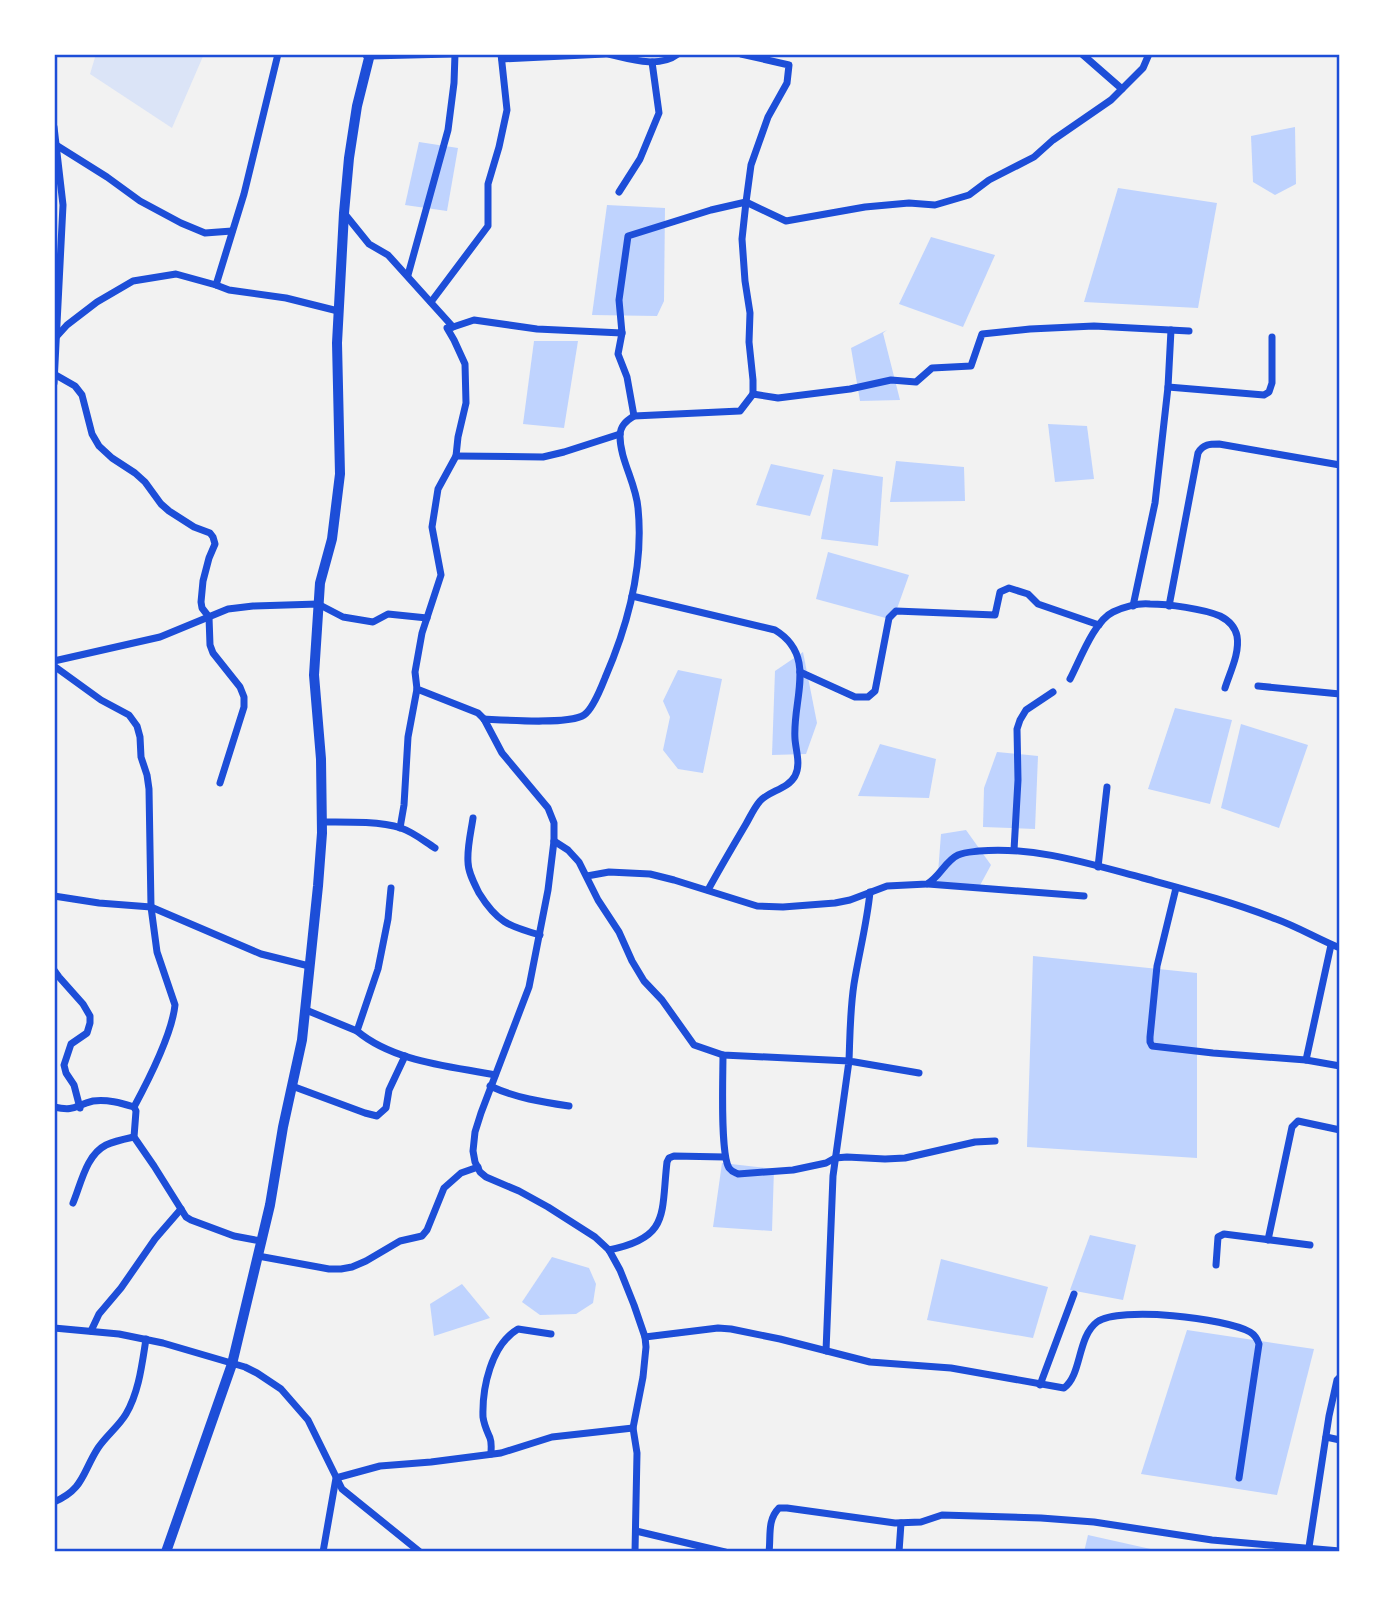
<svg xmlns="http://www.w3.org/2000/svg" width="1394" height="1606" font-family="Lato,sans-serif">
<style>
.green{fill:#dbe4f7}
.water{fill:#bfd3fe}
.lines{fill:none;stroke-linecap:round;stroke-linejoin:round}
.minor{stroke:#1d4ed8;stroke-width:7}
.tertiary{stroke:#1d4ed8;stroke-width:10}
.neatline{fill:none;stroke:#1d4ed8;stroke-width:2.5}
</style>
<rect width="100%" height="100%" fill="#f2f2f2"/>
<path class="green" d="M96,54H204L172,128L90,74Z"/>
<g class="water">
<path d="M1295,127L1296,184L1275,195L1253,182L1251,136Z"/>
<path d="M419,142L458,148L447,211L405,205Z"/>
<path d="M1118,188L1217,203L1198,308L1084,302Z"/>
<path d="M607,205L665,208L664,301L657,316L592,315Z"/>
<path d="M931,237L995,255L963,327L899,304Z"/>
<path d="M887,330L883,333L900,400L860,401L851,348Z"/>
<path d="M534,341H578L564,428L523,424Z"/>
<path d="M1048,424L1087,426L1094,479L1055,482Z"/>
<path d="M896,461L964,467L965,501L890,502Z"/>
<path d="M771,464L824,475L810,516L756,505Z"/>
<path d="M833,469L883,477L878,546L821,539Z"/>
<path d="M828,552L909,575L893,620L816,599Z"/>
<path d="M803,652L817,723L806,754L772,755L775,671Z"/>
<path d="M678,670L722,679L703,773L678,769L663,750L670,717L663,701Z"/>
<path d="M1175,708L1232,720L1210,804L1148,789Z"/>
<path d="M1241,724L1308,745L1279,828L1221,808Z"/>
<path d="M880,744L936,759L929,798L858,796Z"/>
<path d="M997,752L1038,756L1035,829L983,827L984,788Z"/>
<path d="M966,830L991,865L978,889L937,886L941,834Z"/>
<path d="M1033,956L1197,973V1158L1027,1147Z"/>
<path d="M722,1163L774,1169L772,1231L713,1227Z"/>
<path d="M1090,1235L1136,1245L1123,1300L1070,1290Z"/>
<path d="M552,1257L589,1268L596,1284L593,1303L576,1314L540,1315L522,1302Z"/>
<path d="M941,1259L1048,1287L1033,1338L927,1320Z"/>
<path d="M462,1284L490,1318L434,1336L430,1304Z"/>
<path d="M1187,1330L1314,1349L1277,1495L1141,1474Z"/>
<path d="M1088,1535L1164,1552H1084Z"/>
</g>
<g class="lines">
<g class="minor">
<path d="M608,54C630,59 658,69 678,54"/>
<path d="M741,54L789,65L787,83L768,117L751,165L746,202L742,239L745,281L750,313L749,342L753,380V394"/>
<path d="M1082,54L1122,89"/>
<path d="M366,55L370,56L452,54"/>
<path d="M502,59L605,54"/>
<path d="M54,127L63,205L54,383"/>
<path d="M56,145L107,177L140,201L181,223L205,233L232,231"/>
<path d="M619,192L640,159L659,113L652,62"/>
<path d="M344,213L369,244L388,255L453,327L447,328L454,340L465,364L466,403L458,437L456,456L438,489L432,527L441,575L422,633L415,672L417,689L478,713L484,719L502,753L548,808L554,823V841L548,890L529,987L481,1113L475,1132L473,1151L475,1162L480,1172L486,1177L519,1191L548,1207L595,1237L609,1250L620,1270L634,1305L645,1337L646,1347L643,1377L633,1428L637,1453L635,1552"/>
<path d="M408,275L448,130L454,83L455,54"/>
<path d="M216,285L244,194L278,54"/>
<path d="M431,302L488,226V184L499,147L507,110L501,54"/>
<path d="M453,327L474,320L537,329L622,333L619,300L628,236L711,210L746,202L786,221L865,207L909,203L935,205L969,195L989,180L1034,157L1053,140L1111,100L1143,68L1149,54"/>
<path d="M622,333L618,354L627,377L634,416"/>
<path d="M57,336L67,325L97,302L133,281L176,274L216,285L229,290L286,298L338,311"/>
<path d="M54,374L75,386L82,395L92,434L99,446L112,458L135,473L145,482L161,504L169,511L194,527L210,533L213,537L215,544L209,558L203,581L201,602L202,608L209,617L210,645L213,653L240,687L244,697V707L220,783"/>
<path d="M1168,387L1264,395L1269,392L1272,383V337"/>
<path d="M456,456L543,457L564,452L620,434"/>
<path d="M632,596L775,630C818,656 792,700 795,739C796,752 801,764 795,776C788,789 769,791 760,801C754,808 750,817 746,824C733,846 720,868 708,890"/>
<path d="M1133,606L1155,503L1168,387L1171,330"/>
<path d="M1169,606L1198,453C1203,444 1210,444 1219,444L1340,465"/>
<path d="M54,661L160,637L228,609L253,606L318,604L343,617L373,622L388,614L427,618"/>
<path d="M54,666L101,700L129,715L137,726L140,737L141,757L147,775L149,789L151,907L157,952L175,1005C172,1034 148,1081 134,1107"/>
<path d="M800,672L855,697H868L875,691L889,618L896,611L995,615L1000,592L1009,588L1028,594L1038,604L1099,625"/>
<path d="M1070,679C1080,660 1094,621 1113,612C1124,607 1139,603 1150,604C1168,604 1204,609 1220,616C1228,620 1235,627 1237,636C1240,653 1230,672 1225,688"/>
<path d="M1258,686L1340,694"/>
<path d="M484,719C504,720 569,725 584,715C593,709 601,688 605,678C628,625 644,567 638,508C636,483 620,460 620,436C620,426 626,421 634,416L740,411L753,394L778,398L850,389L891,380L916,382L932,368L971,366L982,334L1030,329L1094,326L1189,331"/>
<path d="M473,818C471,832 467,847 468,862C468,872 474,883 479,893C497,922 508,926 540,935"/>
<path d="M322,822C344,822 379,821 401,828C413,832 424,841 435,848"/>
<path d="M400,828L404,805L408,737L417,689"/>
<path d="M554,841L568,850L579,862L598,900L619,932L632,961L644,981L662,1000L694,1045L723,1055L849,1061L833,1176L826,1351"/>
<path d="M1014,850L1018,780L1017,729L1020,720L1026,710L1053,692"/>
<path d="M1098,867L1107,787"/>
<path d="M587,876L609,872L650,874L674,880L757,906L783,907L835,903L850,900L887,886L927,884C940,877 945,861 958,855C965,852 972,852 979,851C1034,846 1090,864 1143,878C1187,890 1233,902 1276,919C1298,927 1318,939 1340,948"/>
<path d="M928,884L1084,896"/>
<path d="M391,888L388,919L378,969L357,1031C394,1062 450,1066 495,1075"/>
<path d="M1176,888L1157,966L1150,1037V1042L1152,1046L1213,1053L1306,1060L1340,1066"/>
<path d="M870,892C867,923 859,953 854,984C850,1010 850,1035 849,1061L919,1073"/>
<path d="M54,896L99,903L151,907L261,954L309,966"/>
<path d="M54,970L59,977L83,1004L90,1016V1023L87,1033L71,1044L64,1065L66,1073L74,1085L80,1108"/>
<path d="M306,1010L357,1031"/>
<path d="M723,1055C723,1076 720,1153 729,1168C732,1172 733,1172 738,1174L793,1170L826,1163L835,1158L847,1157L885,1159L905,1158L975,1142L995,1141"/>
<path d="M1306,1060L1331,945"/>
<path d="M292,1086L365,1113L377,1116L386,1108L389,1090L405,1056"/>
<path d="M490,1086C516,1098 542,1102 569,1106"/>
<path d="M54,1107C76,1112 75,1105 93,1101C107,1099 121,1103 134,1107L136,1111L134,1137L154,1166L186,1217L191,1220L234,1236L261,1241"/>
<path d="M73,1203C81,1184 86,1155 106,1145C115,1141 125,1139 134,1137"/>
<path d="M1268,1240L1292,1127L1298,1121L1340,1130"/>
<path d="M609,1250C670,1238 661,1214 667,1162L669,1158L674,1156L725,1157"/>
<path d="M258,1256L329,1269H341L352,1267L366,1261L400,1241L422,1236L427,1230L444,1188L461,1173L478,1167"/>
<path d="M1216,1265L1218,1237L1224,1234L1310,1245"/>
<path d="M54,1328L119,1334L163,1343L245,1367L257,1373L281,1389L308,1420L342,1489L420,1552"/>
<path d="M91,1331L99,1314L121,1288L155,1239L181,1209"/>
<path d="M645,1337L718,1328L731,1329L780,1339L870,1362L951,1368L1064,1388C1082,1375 1077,1337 1097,1322C1120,1306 1225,1318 1250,1332C1255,1335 1257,1338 1259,1344L1239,1478"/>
<path d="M1040,1385L1074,1294"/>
<path d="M1326,1437L1340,1440"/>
<path d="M491,1454C491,1448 492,1443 490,1438C487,1431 484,1425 483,1417C482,1388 491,1345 518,1329L551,1334"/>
<path d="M54,1502C84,1489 82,1473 98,1448C106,1436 119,1426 126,1414C139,1392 142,1364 146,1339"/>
<path d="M636,1531L725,1552"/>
<path d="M1309,1547L1329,1416L1337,1380L1340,1377"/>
<path d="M323,1552L336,1478L380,1466L431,1462L501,1453L552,1437L633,1428"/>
<path d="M769,1552C771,1536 767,1520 779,1508H787L895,1523L921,1522L942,1515L1041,1518L1094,1522L1212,1540L1340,1551"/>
<path d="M899,1552L901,1523"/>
</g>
<path class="tertiary" d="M166,1552L232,1364L270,1205L283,1127L302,1040L318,886L322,833L321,759L314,675L320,583L332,539L340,474L337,343L344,213L349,158L357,106L370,54"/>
</g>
<rect width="1394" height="1606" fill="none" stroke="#ffffff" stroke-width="112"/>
<rect x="56" y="56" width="1282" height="1494" class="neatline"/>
</svg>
